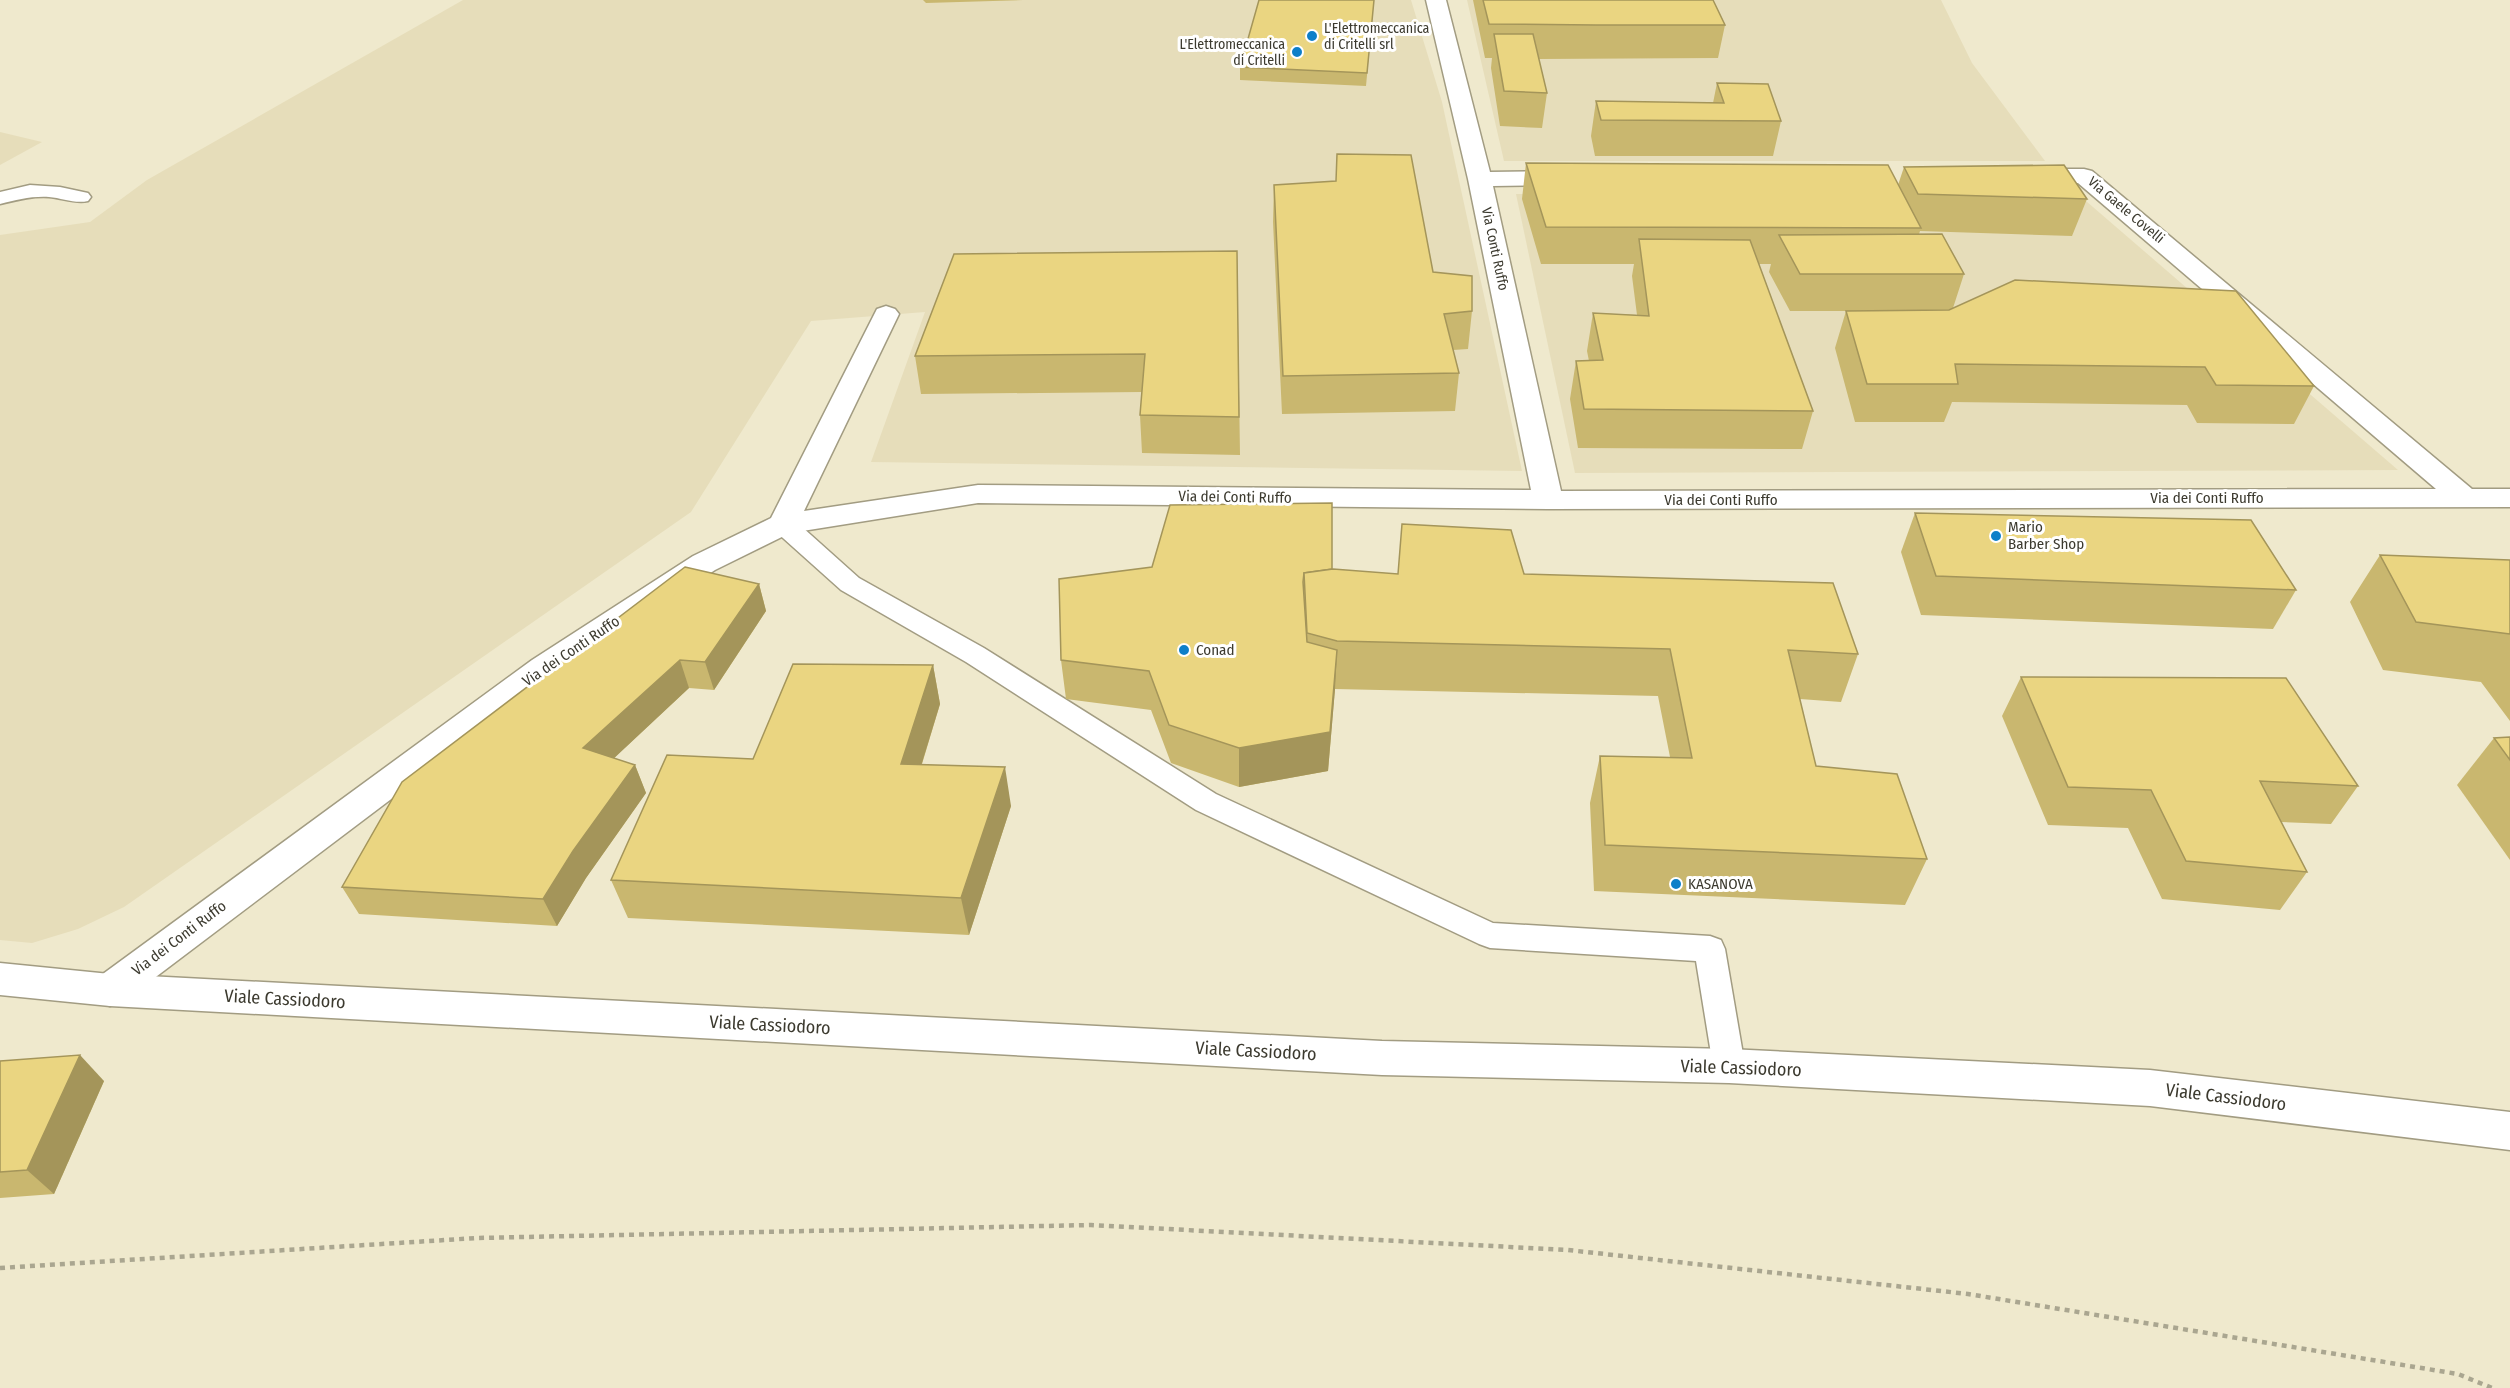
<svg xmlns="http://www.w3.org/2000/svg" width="2510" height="1388" font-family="'Fira Sans Condensed',sans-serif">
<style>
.built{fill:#e6ddba}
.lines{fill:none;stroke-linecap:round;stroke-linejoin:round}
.lane-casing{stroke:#a29c82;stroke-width:3}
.street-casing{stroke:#a29c82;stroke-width:3}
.secondary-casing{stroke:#a29c82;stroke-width:3}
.path{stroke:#aaa690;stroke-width:4.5;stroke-dasharray:5 5;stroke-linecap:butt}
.lane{fill:#fff;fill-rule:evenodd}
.street{fill:#fff;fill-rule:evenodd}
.secondary{fill:#fff;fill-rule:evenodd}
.wall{fill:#c9b76f}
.shaded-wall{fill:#a4955a}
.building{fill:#ead581;stroke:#a4955a;stroke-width:1.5}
.poi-dot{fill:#0d7fc9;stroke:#fff;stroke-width:2}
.labels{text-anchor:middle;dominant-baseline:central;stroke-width:6;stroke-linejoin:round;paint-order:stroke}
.far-poi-label{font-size:14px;fill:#3c3a2f;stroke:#fff;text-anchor:start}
.far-street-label{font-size:14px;fill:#3c3a2f;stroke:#fff}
.street-label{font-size:15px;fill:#3c3a2f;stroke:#fff}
.poi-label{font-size:15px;fill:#3c3a2f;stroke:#fff;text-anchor:start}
.near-street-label{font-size:18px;fill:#3c3a2f;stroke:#fff}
</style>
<rect width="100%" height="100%" fill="#efe9cd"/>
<g class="built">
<path d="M463,0H1411L1442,102L1522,471L871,462L925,312L811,321L691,512L124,907L78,929L32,943L0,940V235L90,222L147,180Z"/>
<path d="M1467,0H1941L1972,63L2045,161H1504Z"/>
<path d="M0,132L42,142L0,165Z"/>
<path d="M1516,194L2079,195L2398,470L1575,473Z"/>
</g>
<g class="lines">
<defs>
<g id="lane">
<path d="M30,185L60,187L88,193L91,197L88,201C75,204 62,198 49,197C31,196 17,200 0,204V192Z"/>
<path d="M783,516L792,518L859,578L984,648L1216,794L1493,923L1710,936L1721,940L1725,949L1745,1066L1741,1076L1729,1080L1717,1076L1713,1066L1696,961L1490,948L1479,944L1196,810L966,662L841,590L774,530L771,524L774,518Z"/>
</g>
<path id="street" d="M1426,0H1446L1490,172L1569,171L1577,173L1581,178L1577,183L1569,185L1493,186L1561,491L2436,489L2078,183H2026L2018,181L2014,176L2018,171L2026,169H2084L2092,171L2472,489H2510V507L1548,509L978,503L790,533L715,570L554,676L124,1001L110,1006L96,1001L91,990L96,979L532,660L693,556L771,518L877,309L886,306L895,309L899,314L804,511L978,485L1531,490L1468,179Z"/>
<path id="secondary" d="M0,963L110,974L1382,1041L1729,1049L2150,1070L2510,1112V1150L2150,1106L1729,1083L1382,1075L110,1006L0,995Z"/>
</defs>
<use href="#lane" class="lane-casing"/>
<use href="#street" class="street-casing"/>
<use href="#secondary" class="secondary-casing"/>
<path class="path" d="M0,1268L477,1238L1091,1225L1568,1250L1968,1294L2458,1374L2492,1388"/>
<use href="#lane" class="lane"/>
<use href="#street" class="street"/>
<use href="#secondary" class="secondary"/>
</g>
<g class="wall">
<path d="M923,0H1023L926,3Z"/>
<path d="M1259,0H1374L1366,86L1240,80V67Z"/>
<path d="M1473,0H1713L1725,25L1718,58L1539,59L1547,93L1542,128L1500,126L1491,68L1492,58H1485Z"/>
<path d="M1717,83L1781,121L1773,156H1595L1591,136L1596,101L1713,103Z"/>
<path d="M1526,163L1898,185L1904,167L2087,199L2072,236L1920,231L1919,234L1964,274L1953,308L2314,386L2294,424L2197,423L2187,405L1952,402L1944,422H1855L1835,348L1846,311H1790L1769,272L1771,264H1759L1813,411L1802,449L1578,448L1570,399L1576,361H1589L1587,351L1593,313L1637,315L1632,276L1634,264H1541L1522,199Z"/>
<path d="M1274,185L1433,272L1472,311L1468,349L1453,350L1459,373L1455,411L1282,414L1273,222Z"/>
<path d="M1237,251L1240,455L1142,453L1140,415L1142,392L921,394L915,356Z"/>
<path d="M1915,513L2296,590L2273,629L1921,615L1901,552Z"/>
<path d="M2380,555L2510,560V721L2481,682L2383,670L2350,602Z"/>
<path d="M1332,569L1398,574H1524L1858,654L1841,702L1800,699L1816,766L1927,859L1905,905L1594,891L1590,803L1600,756L1670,757L1658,696L1335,689L1328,771L1239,787L1171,763L1151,710L1066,699L1061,660Z"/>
<path d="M759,584L766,611L714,690L689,688L614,758L635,765L646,793L586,878L557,926L359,914L342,887Z"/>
<path d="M933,665L940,704L922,764L1011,806L969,935L628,918L611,880L753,759Z"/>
<path d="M2021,677L2358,786L2331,824L2281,822L2307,872L2280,910L2162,899L2128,828L2048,825L2002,716Z"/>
<path d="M2510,737V860L2457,785L2494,738Z"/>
<path d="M0,1061L104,1081L54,1194L0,1198Z"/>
</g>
<g class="shaded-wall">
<path d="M759,584L766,611L714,690L705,662Z"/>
<path d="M1337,650L1335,689L1328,771L1239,787V748Z"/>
<path d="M680,660L689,688L595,776L583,748Z"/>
<path d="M933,665L940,704L910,802L901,764Z"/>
<path d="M635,765L646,793L586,878L557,926L543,899L573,851Z"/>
<path d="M1005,767L1011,806L969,935L961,898Z"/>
<path d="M80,1055L104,1081L54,1194L27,1170Z"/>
</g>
<g class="building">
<path d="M1259,0H1374L1367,73L1240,67Z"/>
<path d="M1483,0H1713L1725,25H1596L1489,24Z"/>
<path d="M1494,34H1533L1547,93L1504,91Z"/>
<path d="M1717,83L1768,84L1781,121L1601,120L1596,101L1724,103Z"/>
<path d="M1337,154L1411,155L1433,272L1472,276V311L1444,314L1459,373L1283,376L1274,185L1336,181Z"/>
<path d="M1526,163L1888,165L1921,228L1546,227Z"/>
<path d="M2064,165L2087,199L1918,194L1904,167Z"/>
<path d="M1942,234L1964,274H1800L1779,235Z"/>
<path d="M1639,239L1750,240L1813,411L1584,409L1576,361L1603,360L1593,313L1649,316Z"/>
<path d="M1237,251L1239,417L1140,415L1145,354L915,356L954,254Z"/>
<path d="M2015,280L2236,291L2314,386L2216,385L2205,367L1955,364L1958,384H1867L1846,311L1949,310Z"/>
<path d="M1332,503V569L1304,573L1303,582L1307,642L1337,650L1330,732L1239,748L1169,725L1149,671L1061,660L1059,579L1152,567L1170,505Z"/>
<path d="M1915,513L2251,520L2296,590L1936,576Z"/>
<path d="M1402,524L1511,530L1524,574L1833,583L1858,654L1788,650L1816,766L1897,774L1927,859L1605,845L1600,756L1692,758L1670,649L1337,641L1307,633L1304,573L1333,569L1398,574Z"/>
<path d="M2380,555L2510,560V634L2416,622Z"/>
<path d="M685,567L759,584L705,662L680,660L583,748L635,765L573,851L543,899L342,887L402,782Z"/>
<path d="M793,664L933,665L901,764L1005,767L961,898L611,880L667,755L753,759Z"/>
<path d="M2021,677L2286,678L2358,786L2260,781L2307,872L2186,861L2151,790L2068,787Z"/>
<path d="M2510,737V760L2494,738Z"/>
<path d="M80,1055L27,1170L0,1172V1061Z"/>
</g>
<g class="poi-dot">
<circle cx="1312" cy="36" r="6"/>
<circle cx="1297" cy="52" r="6"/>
<circle cx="1996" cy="536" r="6"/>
<circle cx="1184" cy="650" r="6"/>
<circle cx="1676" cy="884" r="6"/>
</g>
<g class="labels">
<g class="far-poi-label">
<text x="1324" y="28">L'Elettromeccanica<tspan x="1324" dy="16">di Critelli srl</tspan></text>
<text x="1285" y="44" text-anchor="end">L'Elettromeccanica<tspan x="1285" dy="16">di Critelli</tspan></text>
</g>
<g class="far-street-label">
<text transform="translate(2126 210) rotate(40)">Via Gaele Covelli</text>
<text transform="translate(1495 249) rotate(78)">Via Conti Ruffo</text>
</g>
<g class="street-label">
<text transform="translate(1235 497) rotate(1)">Via dei Conti Ruffo</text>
<text x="2207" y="498">Via dei Conti Ruffo</text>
<text x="1721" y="500">Via dei Conti Ruffo</text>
<text transform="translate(571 651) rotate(-34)">Via dei Conti Ruffo</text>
<text transform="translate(179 938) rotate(-37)">Via dei Conti Ruffo</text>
</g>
<g class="poi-label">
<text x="2008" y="527">Mario<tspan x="2008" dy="17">Barber Shop</tspan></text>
<text x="1196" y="650">Conad</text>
<text x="1688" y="884">KASANOVA</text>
</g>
<g class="near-street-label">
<text transform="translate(285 999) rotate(3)">Viale Cassiodoro</text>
<text transform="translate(770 1025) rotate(3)">Viale Cassiodoro</text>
<text transform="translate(1256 1051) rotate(3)">Viale Cassiodoro</text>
<text transform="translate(1741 1068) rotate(2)">Viale Cassiodoro</text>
<text transform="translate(2226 1097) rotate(7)">Viale Cassiodoro</text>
</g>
</g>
</svg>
